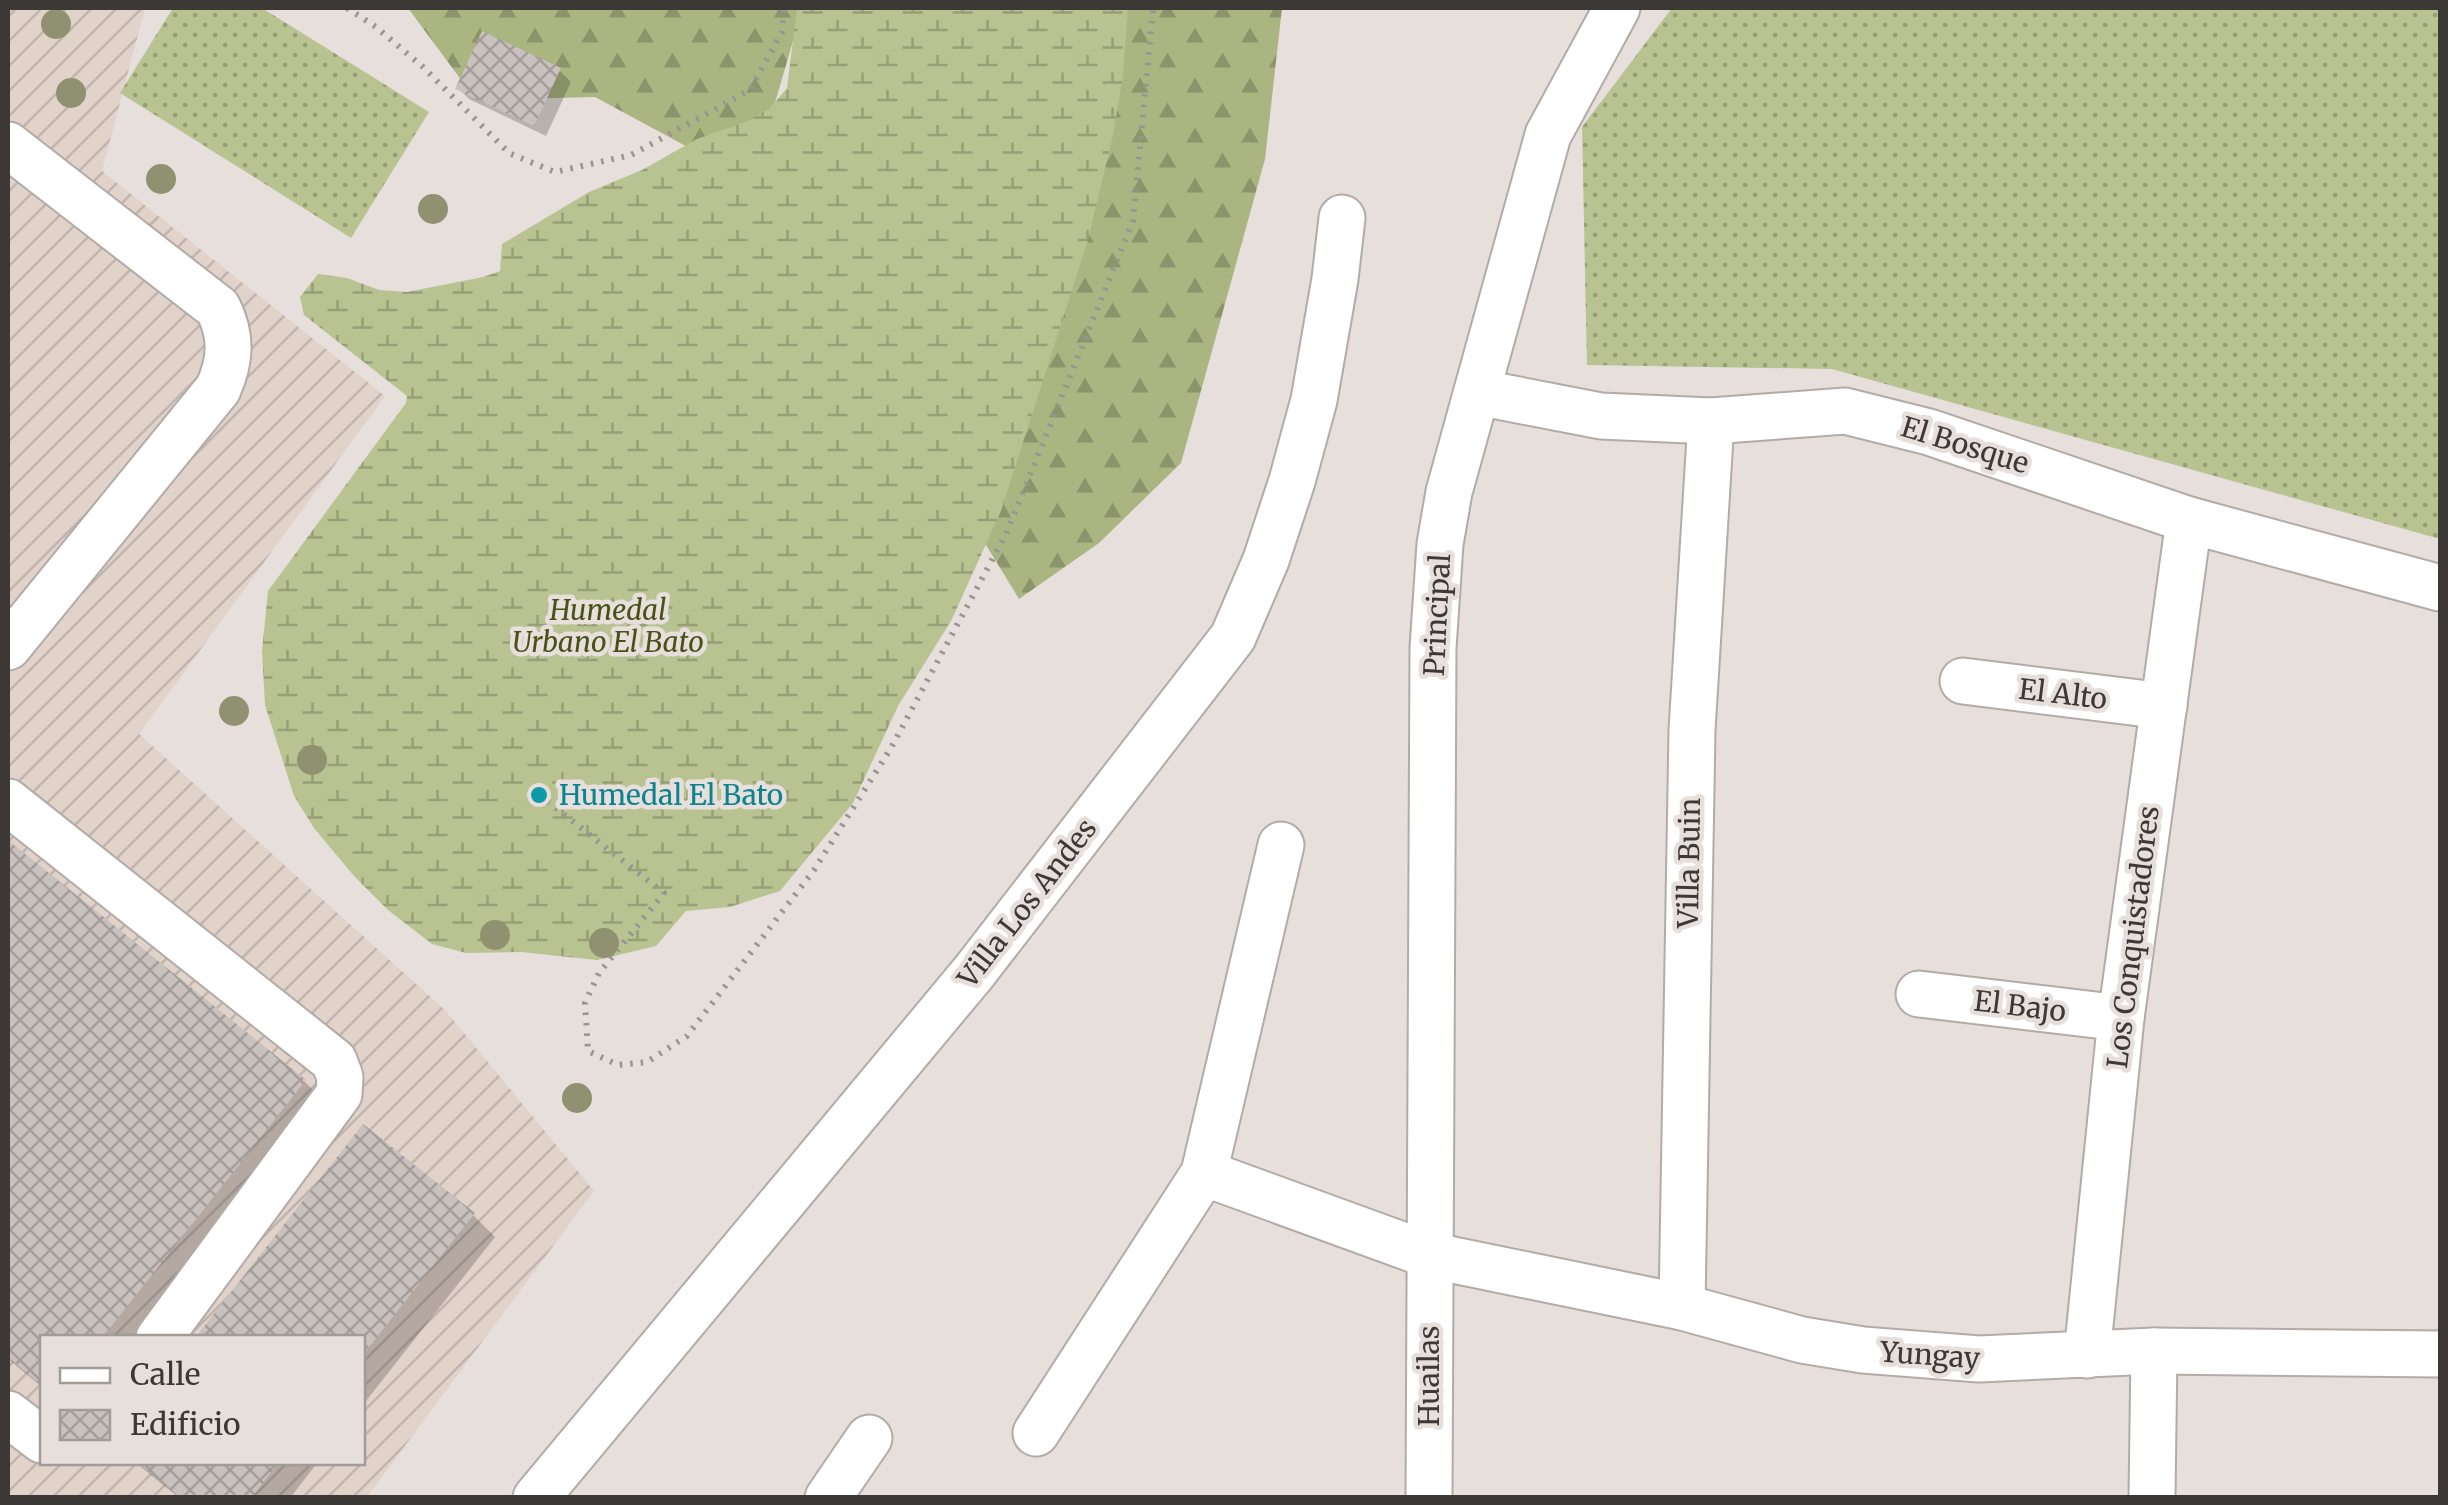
<svg xmlns="http://www.w3.org/2000/svg" width="2448" height="1505" font-family="Merriweather,serif">
<style>
.industrial{fill:url(#industrial-furrows);fill-rule:evenodd}
.grass{fill:url(#grass-dots)}
.forest{fill:url(#forest-firs)}
.wetland{fill:url(#wetland-marsh)}
.shadow{fill:#0003}
.building{fill:url(#building-cross-hatch)}
.lines{fill:none;stroke-linecap:round;stroke-linejoin:round}
.minor-casing{stroke:#b2aba8;stroke-width:49}
.path{stroke:#999491;stroke-width:6;stroke-dasharray:2.5 8;stroke-linecap:butt}
.minor{stroke:#fff;stroke-width:45}
.tree{fill:#8f9170}
.culture-dot{fill:#0f9aa8;stroke:#e6dfdb;stroke-width:4}
.labels{text-anchor:middle;dominant-baseline:central;stroke-width:9;stroke-linejoin:round;paint-order:stroke}
.street-label{font-size:28px;fill:#3b3836;stroke:#e6dfdb}
.park-label{font-size:28px;font-style:italic;fill:#485218;stroke:#e6dfdb}
.culture-label{font-size:28px;fill:#0d838f;stroke:#e6dfdb;text-anchor:start}
</style>
<defs>
<pattern id="industrial-furrows" width="10" height="10" patternUnits="userSpaceOnUse" patternTransform="scale(2.5)"><rect width="10" height="10" fill="#e1d2ca"/><path d="M-1 1l2-2M0 10L10 0M9 11l2-2" fill="none" stroke="#c2b5ae"/></pattern>
<pattern id="grass-dots" width="8" height="8" patternUnits="userSpaceOnUse" patternTransform="scale(2.5)"><rect width="8" height="8" fill="#b8c391"/><path d="M2 2h.1M6 6h.1" fill="none" stroke="#979f77" stroke-width="1.8" stroke-linecap="round"/></pattern>
<pattern id="forest-firs" width="22" height="20" patternUnits="userSpaceOnUse" patternTransform="scale(2.5)"><rect width="22" height="20" fill="#aab582"/><path d="M5 1l3.5 6h-7zM16 11l3.5 6h-7z" fill="#8c946b"/></pattern>
<pattern id="wetland-marsh" width="20" height="14" patternUnits="userSpaceOnUse" patternTransform="scale(2.5)"><rect width="20" height="14" fill="#b8c391"/><path d="M1 5h8M5 5V1M11 12h8M15 12V8" fill="none" stroke="#979f77"/></pattern>
<pattern id="building-cross-hatch" width="8" height="8" patternUnits="userSpaceOnUse" patternTransform="scale(2.5)"><rect width="8" height="8" fill="#c9c1be"/><path d="M0 0l8 8M0 8l8-8" fill="none" stroke="#a49e9b"/></pattern>
</defs>
<rect width="100%" height="100%" fill="#e6dfdb"/>
<path class="industrial" d="M8,8H145L102,171L385,396L139,734L445,1010L594,1191L367,1497L8,1498ZM42,1338H362V1462H42Z"/>
<g class="grass">
<path d="M173,8H262L429,112L351,238L120,93Z"/>
<path d="M1672,8H2440V539L1832,369L1587,365L1582,127Z"/>
</g>
<g class="forest">
<path d="M408,8H802V10L768,127L695,151L595,97L476,100Z"/>
<path d="M1110,8H1282L1265,159L1181,463L1099,543L1019,599L945,478Z"/>
</g>
<path class="wetland" d="M797,8H1128L1123,75L1113,135L1088,240L1001,511L951,621L898,706L853,803L780,891L730,907L686,911L656,946L597,960L521,952L466,953L432,944L388,910L354,876L314,828L294,796L265,705L262,651L268,591L406,403L407,396L304,315L300,297L318,274L347,278L379,290L407,292L483,277L500,271L502,244L589,192L642,170L697,139L748,121L769,109L787,88Z"/>
<g class="shadow">
<path d="M560,71L571,82L546,136L469,99L458,88Z"/>
<path d="M8,844L305,1082L327,1104L141,1338H42V1387L8,1359Z"/>
<path d="M473,1215L495,1237L362,1406V1338Z"/>
<path d="M135,1462H318L290,1498H179Z"/>
</g>
<g class="building">
<path d="M482,31L561,68L534,126L455,89Z"/>
<path d="M8,840L306,1080L102,1338H42V1386L8,1357Z"/>
<path d="M363,1124L475,1213L362,1356V1338H195Z"/>
<path d="M137,1462H279L251,1498H181Z"/>
</g>
<g class="lines">
<defs>
<g id="minor">
<path d="M8,145L218,308C232,336 231,360 218,389L8,647"/>
<path d="M1477,392L1601,416L1711,421L1845,411L1929,432L2189,520L2440,588"/>
<path d="M1963,681L2164,706"/>
<path d="M8,802L334,1061L340,1077L339,1094L159,1338"/>
<path d="M1919,994L2121,1018"/>
<path d="M1204,1173L1429,1255L1682,1307L1802,1340L1863,1350L1979,1359L2154,1351L2440,1354"/>
<path d="M1682,1307L1692,730L1711,421"/>
<path d="M2087,1355L2121,1018L2189,520"/>
<path d="M8,1414L42,1440"/>
<path d="M1036,1433L1204,1173L1281,845"/>
<path d="M536,1498L974,972L1233,637L1266,560L1292,481L1314,400L1335,279L1342,218"/>
<path d="M828,1498L869,1438"/>
<path d="M1429,1498L1433,648L1440,544L1449,492L1548,135L1617,8"/>
<path d="M2152,1498L2154,1351"/>
</g>
</defs>
<use href="#minor" class="minor-casing"/>
<g class="path">
<path d="M347,8L376,27L423,67L509,153L555,172L631,155L750,90L782,32L784,8"/>
<path d="M539,795L664,893L599,973L585,1003L588,1051L618,1065L647,1062L687,1036L814,870L891,748L1006,534L1133,221L1153,8"/>
</g>
<use href="#minor" class="minor"/>
</g>
<g class="tree">
<circle cx="56" cy="24" r="15"/>
<circle cx="71" cy="93" r="15"/>
<circle cx="161" cy="179" r="15"/>
<circle cx="433" cy="209" r="15"/>
<circle cx="234" cy="711" r="15"/>
<circle cx="312" cy="760" r="15"/>
<circle cx="495" cy="935" r="15"/>
<circle cx="604" cy="943" r="15"/>
<circle cx="577" cy="1098" r="15"/>
</g>
<circle class="culture-dot" cx="539" cy="795" r="10"/>
<g class="labels">
<g class="street-label">
<text transform="translate(1965 445) rotate(17)">El Bosque</text>
<text transform="translate(1437 615) rotate(-87)">Principal</text>
<text transform="translate(2063 694) rotate(7)">El Alto</text>
<text transform="translate(1689 863) rotate(-89)">Villa Buin</text>
<text transform="translate(1027 903) rotate(-52)">Villa Los Andes</text>
<text transform="translate(2133 937) rotate(-83)">Los Conquistadores</text>
<text transform="translate(2020 1006) rotate(7)">El Bajo</text>
<text transform="translate(1930 1355) rotate(4)">Yungay</text>
<text transform="translate(1429 1376) rotate(-90)">Huailas</text>
</g>
<g class="park-label">
<text x="608" y="610">Humedal<tspan x="608" dy="32">Urbano El Bato</tspan></text>
</g>
<g class="culture-label">
<text x="559" y="795">Humedal El Bato</text>
</g>
</g>
<rect width="2448" height="1505" fill="none" stroke="#3b3836" stroke-width="20"/>
<rect x="40" y="1335" width="325" height="130" fill="#e6dfdb" stroke="#a29c99" stroke-width="2.5"/>
<rect x="60" y="1368" width="50" height="15" fill="#ffffff" stroke="#a29c99" stroke-width="2.5"/>
<text x="130" y="1385" font-size="30" fill="#3b3836">Calle</text>
<rect x="60" y="1410" width="50" height="30" fill="url(#building-cross-hatch)" stroke="#a29c99" stroke-width="2.5"/>
<text x="130" y="1435" font-size="30" fill="#3b3836">Edificio</text>
</svg>
